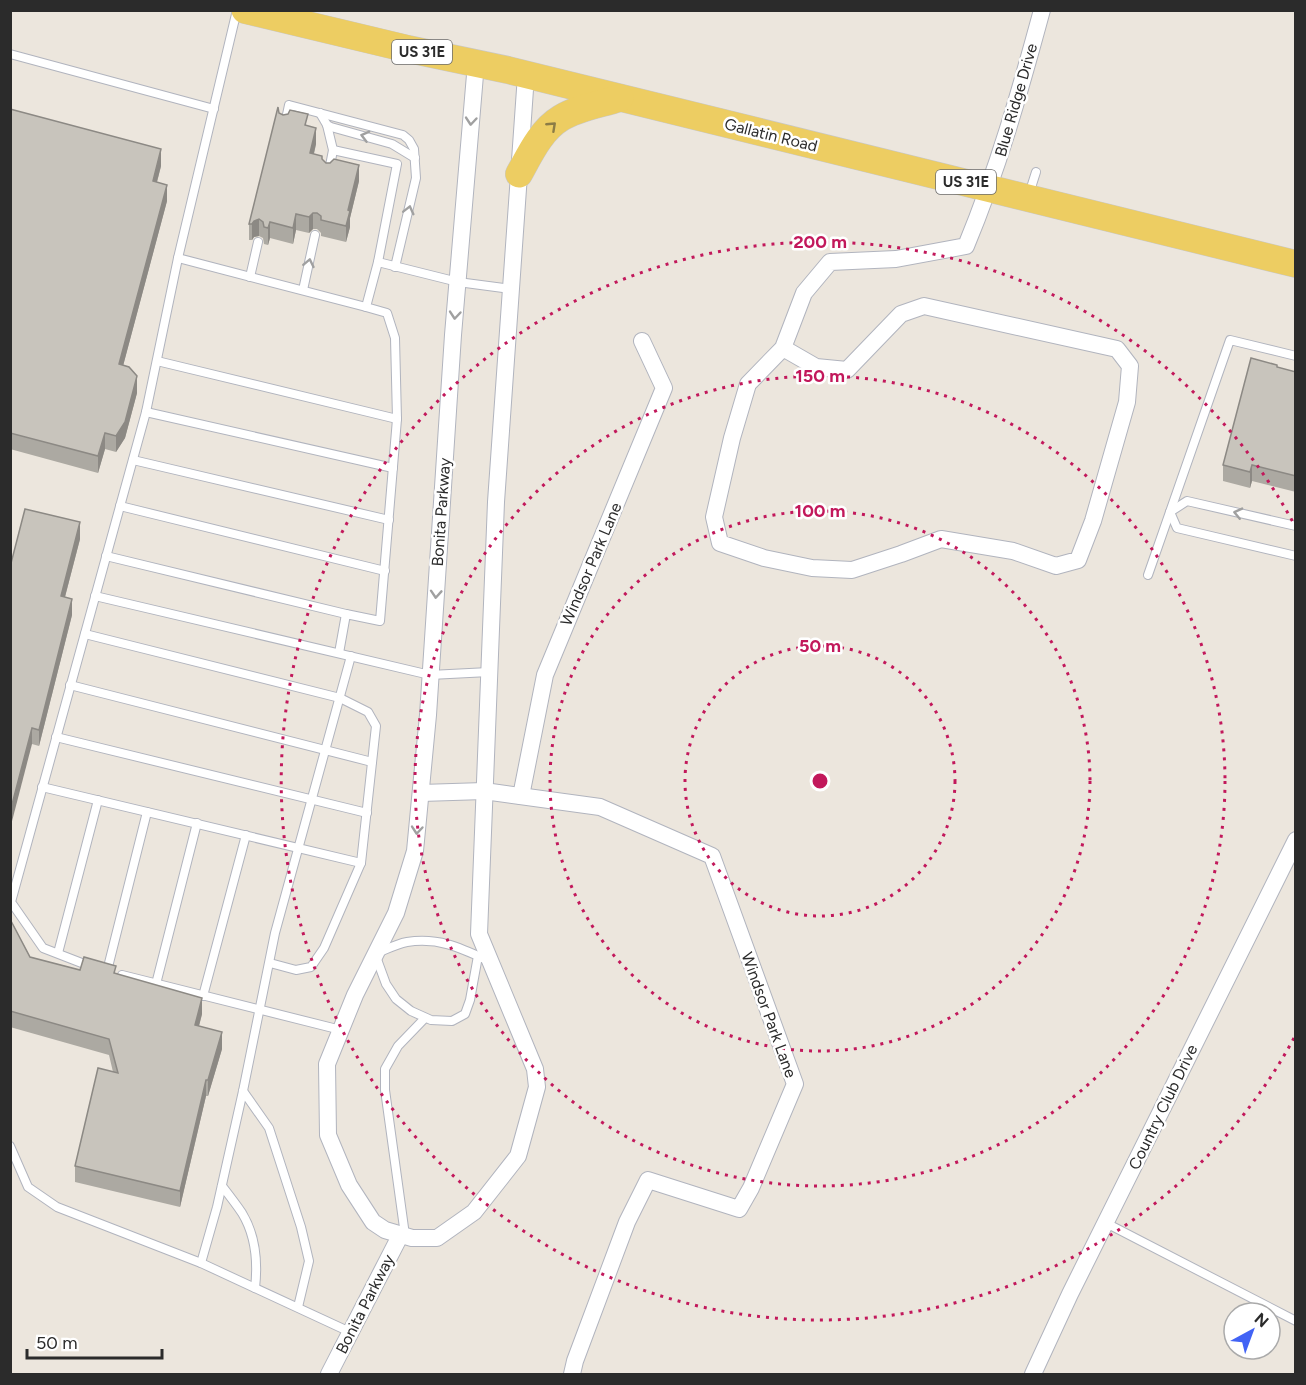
<svg xmlns="http://www.w3.org/2000/svg" width="1306" height="1385" font-family="Figtree,sans-serif">
<style>
.lines{fill:none;stroke-linecap:round;stroke-linejoin:round}
.lane-casing{stroke:#b1b4be;stroke-width:10}
.street-casing{stroke:#b1b4be;stroke-width:18}
.primary-casing{stroke:#c8c8c8;stroke-width:28}
.lane{stroke:#fff;stroke-width:8}
.street{stroke:#fff;stroke-width:16}
.primary{stroke:#edcd62;stroke-width:27}
.wall{fill:#aca9a2}
.shaded-wall{fill:#8c8984}
.building{fill:#c8c4bc;stroke:#8c8984;stroke-width:1.5}
.oneway{stroke:#a0a0a0}
.oneway2{stroke:#8c7c46}
.ring{fill:none;stroke:#c2185b;stroke-width:3;stroke-dasharray:3 6}
.labels{text-anchor:middle;dominant-baseline:central;stroke-width:5;stroke-linejoin:round;paint-order:stroke}
.shield{fill:#fff;stroke:#6b6b6b;stroke-width:1.5}
.shield-label{font-size:15px;font-weight:bold;fill:#2b2b2b}
.street-label{font-size:16px;fill:#2b2b2b;stroke:#fff}
.centre{fill:#c2185b;stroke:#fff;stroke-width:3}
.ring-label{font-size:18px;text-anchor:middle;font-weight:bold;fill:#c2185b;stroke:#fff;stroke-width:5;stroke-linejoin:round;paint-order:stroke}
</style>
<rect width="100%" height="100%" fill="#ece6dd"/>
<g class="lines">
<defs>
<g id="lane">
<path d="M10,54L214,109"/>
<path d="M320,113L327,125L331,127L392,144L415,158"/>
<path d="M285,124L289,105L403,135L409,140L414,149L416,178L395,267"/>
<path d="M327,125L333,150L329,171"/>
<path d="M333,150L397,164L378,262L366,307L387,313L395,338L397,419L380,621L346,614L339,653"/>
<path d="M1029,194L1036,172"/>
<path d="M178,258L366,307"/>
<path d="M378,262L458,282L511,289"/>
<path d="M250,277L258,242"/>
<path d="M303,290L315,235"/>
<path d="M157,361L397,419"/>
<path d="M146,412L393,468"/>
<path d="M133,460L389,520"/>
<path d="M120,506L385,571"/>
<path d="M1296,526L1187,501L1170,512L1177,528L1296,556"/>
<path d="M106,556L346,614"/>
<path d="M1148,575L1230,340L1296,356"/>
<path d="M95,596L430,675L489,672"/>
<path d="M85,634L340,698L368,712L376,726L361,863L324,948L311,967L296,970L270,963"/>
<path d="M70,685L372,762"/>
<path d="M56,737L367,813"/>
<path d="M42,787L361,863"/>
<path d="M58,953L98,800"/>
<path d="M478,956L470,1000L465,1014L452,1021L431,1020L411,1011L396,999L386,984L375,954C385,950 396,944 407,942C439,937 461,948 489,961"/>
<path d="M92,967L43,948L11,902L146,412L178,258L237,10"/>
<path d="M107,971L147,812"/>
<path d="M122,975L341,1030"/>
<path d="M156,984L197,823"/>
<path d="M203,996L246,835"/>
<path d="M243,1091L269,1128L301,1227L309,1261L298,1307"/>
<path d="M10,1146L28,1187L57,1207L201,1263L350,1332"/>
<path d="M222,1186C229,1195 236,1204 242,1213C256,1236 258,1262 255,1288"/>
<path d="M1106,1223L1296,1321"/>
<path d="M405,1235L385,1090V1069L398,1046L425,1018"/>
<path d="M201,1263L217,1207L243,1091L275,933L351,656"/>
</g>
<g id="street">
<path d="M476,63L453,335L428,715L415,851L396,913L355,995L327,1064L328,1135L349,1185L373,1222L385,1230L412,1238H437L474,1212L518,1156L537,1087L535,1069L479,934L496,502L526,75"/>
<path d="M783,348L748,384L732,438L714,517L720,543L764,558L812,568L852,570L901,554L941,539L1013,551L1056,566L1078,560L1093,521L1127,402L1130,366L1117,349L924,306L901,314L847,370L816,367L783,348L804,293L830,262L896,259L966,246C998,169 1020,91 1042,10"/>
<path d="M421,793L484,791L600,807L712,856L795,1084L751,1188L739,1209L648,1180L627,1222L575,1361L572,1374"/>
<path d="M521,796L545,675L664,388L642,341"/>
<path d="M329,1374L401,1234"/>
<path d="M1033,1374L1070,1294L1296,840"/>
</g>
<g id="primary">
<path d="M245,10L408,49L508,70L1296,264"/>
<path d="M519,174C530,154 541,130 561,118C577,108 602,104 620,98"/>
</g>
</defs>
<use href="#lane" class="lane-casing"/>
<use href="#street" class="street-casing"/>
<use href="#primary" class="primary-casing"/>
<use href="#lane" class="lane"/>
<use href="#street" class="street"/>
<use href="#primary" class="primary"/>
</g>
<g class="wall">
<path d="M10,109L161,166L157,182L167,201L123,366L137,393L125,438L116,452L105,449L98,473L10,449Z"/>
<path d="M279,113L308,126L316,144L314,154L326,163L359,181L350,218V227L346,242L321,236V233L317,229H313L309,233L296,230L293,244L270,238L268,245L264,244L263,238L259,236L254,237L252,240H249V224Z"/>
<path d="M1277,367L1296,372V492L1252,481L1250,488L1223,481V465Z"/>
<path d="M25,509L80,539L65,597L72,615L39,746L32,744Z"/>
<path d="M10,919L30,957L80,970L116,973L202,1014L199,1026L222,1049L208,1096H206L180,1207L75,1182V1166L113,1072L109,1055L10,1027Z"/>
</g>
<g class="shaded-wall">
<path d="M316,128V144L310,169V153Z"/>
<path d="M161,149V166L153,197V181Z"/>
<path d="M359,165V181L350,218V227L346,242V226L348,210Z"/>
<path d="M167,185V201L119,381V364Z"/>
<path d="M313,213V229L309,233V217Z"/>
<path d="M296,214V230L293,244V228Z"/>
<path d="M259,219V236L254,237L252,240V224L254,221Z"/>
<path d="M270,222V238L268,245V228Z"/>
<path d="M137,376V393L125,438L116,452V436Z"/>
<path d="M105,433V449L98,473V456Z"/>
<path d="M1252,465V481L1250,488V472Z"/>
<path d="M80,522V539L61,612V596Z"/>
<path d="M72,599V615L39,746V730Z"/>
<path d="M32,728V744L10,829V812Z"/>
<path d="M202,998V1014L195,1041V1025Z"/>
<path d="M222,1032V1049L208,1096V1080Z"/>
<path d="M206,1080V1096L180,1207V1191Z"/>
</g>
<g class="building">
<path d="M278,107L279,113L283,115L288,114L290,110L308,114L305,125L316,128L310,153L322,156V159L326,163H330L334,159L359,165L348,210L350,211L346,226L321,220V216L317,213H313L309,217L296,214L293,228L270,222L268,228L264,227L263,222L259,219L254,221L252,224H249Z"/>
<path d="M10,109L161,149L153,181L167,185L119,364L129,367L137,376L125,422L116,436L105,433L98,456L10,433Z"/>
<path d="M1251,358L1277,365V367L1296,372V476L1252,465L1250,472L1223,465Z"/>
<path d="M25,509L80,522L61,596L72,599L39,730L32,728L10,812V567Z"/>
<path d="M10,919L30,957L80,970L84,957L116,966L114,973L202,998L195,1025L222,1032L208,1080H206L180,1191L75,1166L98,1068L118,1073L109,1039L10,1011Z"/>
</g>
<defs><path id="oneway-chevron" d="M-2-3.5L2.5 0L-2 3.5" fill="none" stroke-width="1.6" stroke-linecap="round" stroke-linejoin="round" transform="scale(1.5)"/></defs>
<g class="oneway">
<use href="#oneway-chevron" transform="translate(471 121) rotate(95)"/>
<use href="#oneway-chevron" transform="translate(365 136) rotate(-165)"/>
<use href="#oneway-chevron" transform="translate(409 210) rotate(-76)"/>
<use href="#oneway-chevron" transform="translate(309 263) rotate(-78)"/>
<use href="#oneway-chevron" transform="translate(455 315) rotate(95)"/>
<use href="#oneway-chevron" transform="translate(1238 513) rotate(-167)"/>
<use href="#oneway-chevron" transform="translate(436 594) rotate(94)"/>
<use href="#oneway-chevron" transform="translate(417 830) rotate(95)"/>
</g>
<use class="oneway2" href="#oneway-chevron" transform="translate(552 126) rotate(-43)"/>
<g class="ring">
<circle cx="820" cy="781" r="135"/>
<circle cx="820" cy="781" r="270"/>
<circle cx="820" cy="781" r="405"/>
<path d="M1294 1038A539 539 0 1 1 1294 524"/>
</g>
<g class="labels">
<g class="shield">
<rect x="392" y="40" width="60" height="24" rx="4.5"/>
<rect x="936" y="170" width="60" height="24" rx="4.5"/>
</g>
<g class="shield-label">
<text x="422" y="52">US 31E</text>
<text x="966" y="182">US 31E</text>
</g>
<g class="street-label">
<text transform="translate(1016 100) rotate(-74)">Blue Ridge Drive</text>
<text transform="translate(771 135) rotate(14)">Gallatin Road</text>
<text transform="translate(441 512) rotate(-86)">Bonita Parkway</text>
<text transform="translate(591 564) rotate(-67)">Windsor Park Lane</text>
<text transform="translate(769 1015) rotate(70)">Windsor Park Lane</text>
<text transform="translate(1163 1107) rotate(-64)">Country Club Drive</text>
<text transform="translate(365 1304) rotate(-63)">Bonita Parkway</text>
</g>
</g>
<circle cx="820" cy="781" r="9" class="centre"/>
<g class="ring-label">
<text x="820" y="248">200 m</text>
<text x="820" y="382">150 m</text>
<text x="820" y="517">100 m</text>
<text x="820" y="652">50 m</text>
</g>
<rect width="1306" height="1385" fill="none" stroke="#2b2b2b" stroke-width="24"/>
<g transform="translate(1252 1331) rotate(41)"><circle r="28" fill="#ffffff" stroke="#aaaaaa" stroke-width="1.5"/>
<path d="M0-4.5L10 22L0 15L-10 22Z" fill="#4263f5"/>
<text y="-9" font-size="16" font-weight="bold" text-anchor="middle" fill="#2b2b2b">N</text>
</g>
<path d="M27 1349v9h135v-9" fill="none" stroke="#2b2b2b" stroke-width="3"/>
<text x="36" y="1349" font-size="18" fill="#2b2b2b" stroke="#ffffff" stroke-width="4.5" paint-order="stroke">50 m</text>
</svg>
